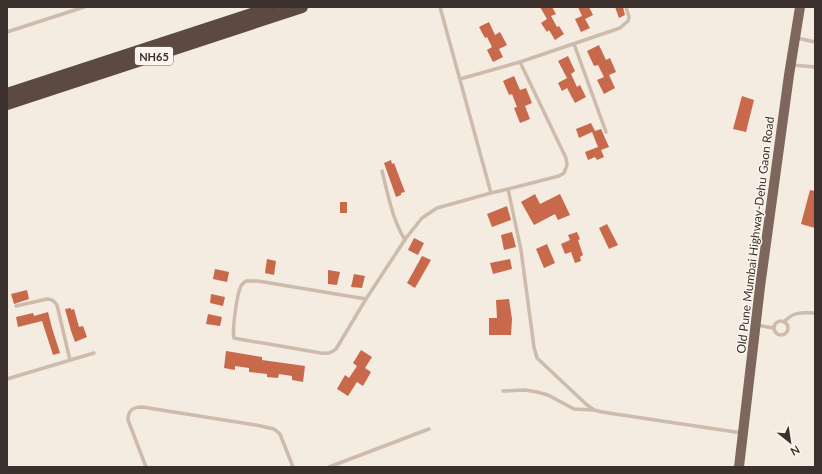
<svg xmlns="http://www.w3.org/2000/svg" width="822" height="474" font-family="Lato,sans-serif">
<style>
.building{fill:#c8694b}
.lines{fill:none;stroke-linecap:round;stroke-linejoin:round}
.lane{stroke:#cdbbac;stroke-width:3.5}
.primary{stroke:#7d675c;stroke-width:10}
.highway{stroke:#5c4a42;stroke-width:12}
.labels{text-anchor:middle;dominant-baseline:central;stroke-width:3;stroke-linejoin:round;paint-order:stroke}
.shield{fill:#fbf5ee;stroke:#756b66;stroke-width:1}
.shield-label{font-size:11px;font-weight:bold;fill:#3b302b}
.street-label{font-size:12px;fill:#3b302b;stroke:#fbf5ee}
</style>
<rect width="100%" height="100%" fill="#f4ebe1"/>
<g class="building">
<path d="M540,7H552L556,14L551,16L557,27L559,26L564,34L555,40L549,30L547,32L541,23L547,19Z"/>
<path d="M578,7H589L593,15L585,19L590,28L581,32L575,19L582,16Z"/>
<path d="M615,7H623L625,15L619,18Z"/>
<path d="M489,22L495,35L500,32L507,45L499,49L503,57L493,62L487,50L492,47L487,37L485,38L479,27Z"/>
<path d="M599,45L606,60L610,58L616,72L609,75L615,88L604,94L597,80L604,77L598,65L594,66L587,51Z"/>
<path d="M568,56L575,71L571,74L577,87L580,85L586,97L575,103L567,88L562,91L558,83L567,78L558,61Z"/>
<path d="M514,76L520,90L526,88L532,103L525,106L530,119L520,123L514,108L517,107L512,94L509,95L503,81Z"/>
<path d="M742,96L754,100L746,132L733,129Z"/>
<path d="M591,123L595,131L601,129L609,147L601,150L604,157L597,160L595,157L588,160L585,152L598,147L592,132L579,138L576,129Z"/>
<path d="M391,160L392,164L394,163L405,192L401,193V195L396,197L384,163Z"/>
<path d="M810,190L815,191V228L801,224Z"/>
<path d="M535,194L540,204L560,194L570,215L558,220L555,214L534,225L521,202Z"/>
<rect x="340" y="202" width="7" height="11"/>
<path d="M507,206L511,220L492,227L487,214Z"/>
<path d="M607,224L618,245L609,249L599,228Z"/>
<path d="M512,232L516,247L504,250L501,235Z"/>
<path d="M577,232L580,239L578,240L583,255L580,257L581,261L575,263L571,252L565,254L561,244L570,240L568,235Z"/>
<path d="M414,238L424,243L418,255L408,250Z"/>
<path d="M547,244L555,263L544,268L536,249Z"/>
<path d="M422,256L431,260L415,288L407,283Z"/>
<path d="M267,259L276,261L274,275L265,273Z"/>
<path d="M510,259L512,269L493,274L490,263Z"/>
<path d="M215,269L229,272L227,282L213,279Z"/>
<path d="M328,270L340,272L337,285L328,284Z"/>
<path d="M354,274L365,276L362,288L351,287Z"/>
<path d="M27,290L29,299L14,304L11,294Z"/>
<path d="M211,294L225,297L223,306L210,303Z"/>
<path d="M509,299L512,319L511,335H489V318H497L496,300Z"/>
<path d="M71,308V310L74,309L79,327L83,326L87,337L75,342L71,331L65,309Z"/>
<path d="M48,312L52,328L60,353L53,355L42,321L18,327L16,317L33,313L34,316Z"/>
<path d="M208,314L222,317L220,326L206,324Z"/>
<path d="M361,350L372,357L365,368L371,372L363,386L357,382L348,396L337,389L345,375L349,378L357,366L353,363Z"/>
<path d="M226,351L262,357V360L305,366L303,382L292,380V376L279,374L278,378L267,377V374L249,372V368L235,366V370L224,368Z"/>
</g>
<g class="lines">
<g class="lane">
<path d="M440,7L491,193L508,189L521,250L534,347L537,358L587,405L594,410L602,412L742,433"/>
<path d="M7,32L84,7"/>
<path d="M797,38L815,42"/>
<path d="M574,44L606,132"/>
<path d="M792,65L815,67"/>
<path d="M460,79L520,62L620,28L628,21L629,17L626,7"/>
<path d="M382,171C388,194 392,219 405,240"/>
<path d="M508,189L559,176L564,173L567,165L566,158L520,62"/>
<path d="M366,299L258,281H246C243,283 243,283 241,286C237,293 232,330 234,338L239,339L321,353C328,354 331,353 336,349L366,299L406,238L422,218L437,208L491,193"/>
<path d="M16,306L47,299C52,299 54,301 57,305L70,360"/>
<circle cx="781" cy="328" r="7"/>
<path d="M784,322C793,312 802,312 815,313"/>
<path d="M757,325L773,328"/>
<path d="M7,379L94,353"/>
<path d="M503,391L525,390L537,392L548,395L574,409L593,410"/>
<path d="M146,467L128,420C128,410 133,407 142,407L256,425L274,429L280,434L293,467"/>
<path d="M329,467L429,429"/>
</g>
<path class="primary" d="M739,467L760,287L789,75L800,7"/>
<g class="highway">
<path d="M7,94L273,7"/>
<path d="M7,104L302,7"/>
</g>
</g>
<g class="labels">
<rect class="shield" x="135" y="47" width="38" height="18" rx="3"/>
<g class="shield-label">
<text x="154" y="56">NH65</text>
</g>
<g class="street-label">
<text transform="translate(755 235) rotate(-83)">Old Pune Mumbai Highway-Dehu Gaon Road</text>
</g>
</g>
<rect width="822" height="474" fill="none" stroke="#3b302b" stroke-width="16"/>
<g transform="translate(790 442) rotate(150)" stroke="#fbf5ee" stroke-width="3" paint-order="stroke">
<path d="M0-3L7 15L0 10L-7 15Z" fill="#3b302b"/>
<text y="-6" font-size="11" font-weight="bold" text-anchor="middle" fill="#3b302b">N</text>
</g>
</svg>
